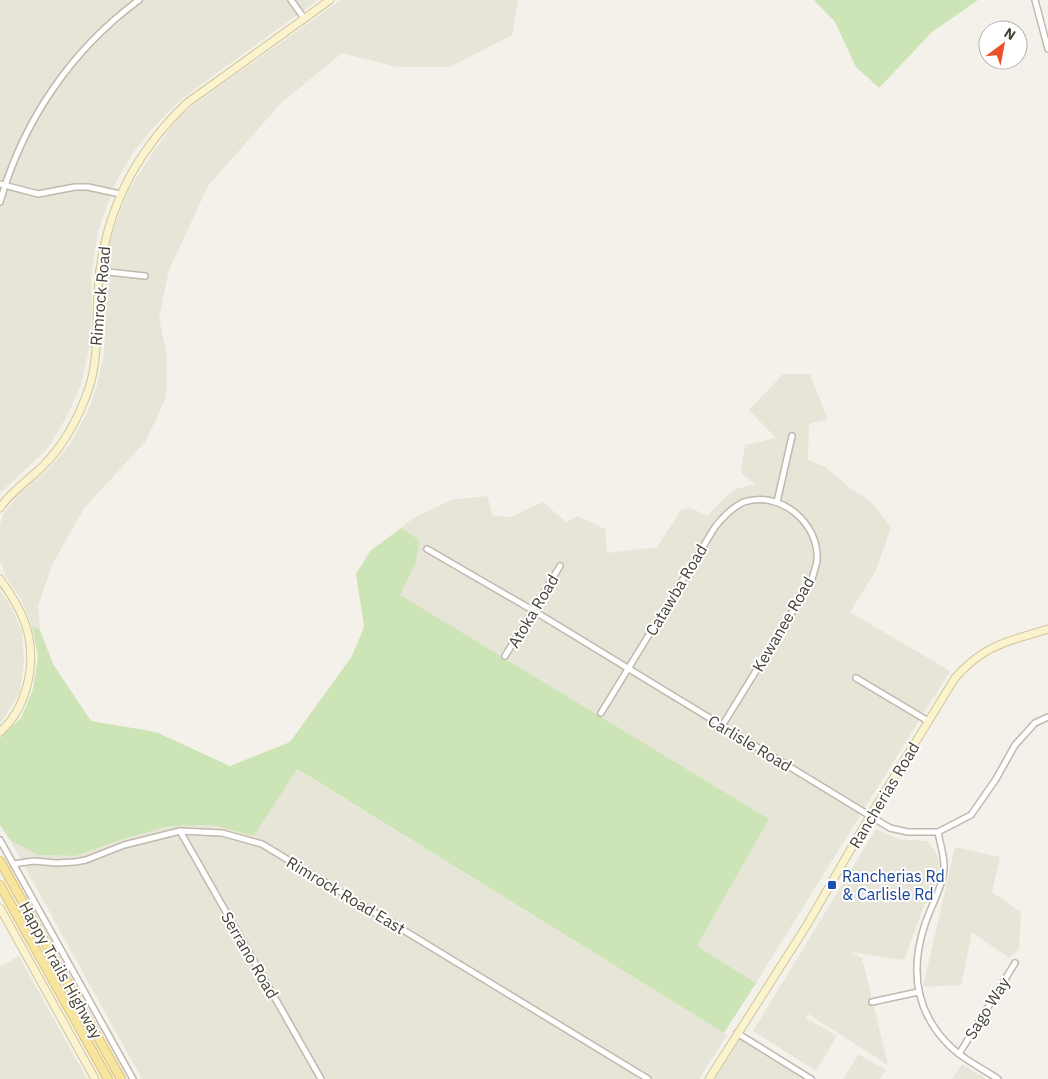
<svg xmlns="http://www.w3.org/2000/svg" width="1048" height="1079" font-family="'IBM Plex Sans',sans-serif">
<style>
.residential{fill:#e7e4d8}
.green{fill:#cde5b6}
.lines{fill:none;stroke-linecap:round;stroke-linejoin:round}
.street-casing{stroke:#bfbaad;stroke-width:8}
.secondary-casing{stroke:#d0c69c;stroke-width:9}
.primary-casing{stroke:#dcc270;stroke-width:10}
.street{stroke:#fff;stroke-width:5}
.secondary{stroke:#fbf3cd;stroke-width:7}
.primary{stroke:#f7e49f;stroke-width:8}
.transit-dot{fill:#1a4fb4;stroke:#fff;stroke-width:2}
.labels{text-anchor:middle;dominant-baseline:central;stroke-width:4;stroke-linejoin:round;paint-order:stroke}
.street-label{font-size:16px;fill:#474238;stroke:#fff}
.transit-label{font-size:16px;fill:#164399;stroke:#fff;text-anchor:start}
</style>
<rect width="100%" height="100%" fill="#f4f1ea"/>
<g class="residential">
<path d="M0,0H318L203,83L176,104L153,128L132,154L115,184L98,231L91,276L92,313L90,344L81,385L66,418L47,449L0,493Z"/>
<path d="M341,0H518L512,35L450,67H397L342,53L281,103L208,186L169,270L159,318L167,357L166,397L146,441L85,507L53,563L38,606L40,630L32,627L21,599L6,577L0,561V524L5,511L23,490L48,470L70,444L88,411L97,386L104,354L108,262L111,236L128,191L155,149L179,117L215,89Z"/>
<path d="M783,374H810L828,420L809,424L808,460L825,467L851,489L870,501L891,527L876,570L850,612L950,671L756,983L697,946L769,819L399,595L416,562L418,541L401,528L412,519L451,500L487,496L493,516L511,517L543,502L566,522L578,516L605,529L607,553L657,547L681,510L691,508L707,516L733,490L755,484L741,473L745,445L776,438L749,410Z"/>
<path d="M0,590L11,607L22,631L24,660L20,692L0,724Z"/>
<path d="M296,769L724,1033L727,1035L699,1079H142L10,840L38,855L76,856L126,838L170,826L212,825L254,836Z"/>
<path d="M876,829L898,839L927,841L934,849L939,860L938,880L925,903L904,960L850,952L862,958L888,1065L808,1014L806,1018L837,1036L816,1071L753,1031Z"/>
<path d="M955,847L1000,857L992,892L1021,912L1019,949L1009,958L972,932L961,985L923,987Z"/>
<path d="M19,956L87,1079H0V967Z"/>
<path d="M739,1038L805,1079H714Z"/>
<path d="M859,1054L886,1070L880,1079H843Z"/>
<path d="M962,1064L986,1079H952Z"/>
</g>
<g class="green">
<path d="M814,0H978L932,32L879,88L856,67L835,22Z"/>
<path d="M401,528L419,540L416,562L400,595L769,819L697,946L756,983L724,1033L297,769L254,836L212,825L170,826L126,838L76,856L38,855L10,840L0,825V738L21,718L33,689L38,656L32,627L40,630L53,664L91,721L156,732L230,766L290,742L352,656L364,627L356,574L370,551Z"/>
</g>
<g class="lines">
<defs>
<g id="street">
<path d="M291,0L304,18"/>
<path d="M1035,0L1048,49"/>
<path d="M0,184L38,194L75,187H88L120,194"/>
<path d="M0,202C23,121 71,50 139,0"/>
<path d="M99,271L145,276"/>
<path d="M777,502L792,436"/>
<path d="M427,549L534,611L890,828L908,832H938L971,815L996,779L1015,745L1035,723L1048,717"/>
<path d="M505,656L560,566"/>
<path d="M856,678L928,721"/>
<path d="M601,713L715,527C723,517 732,507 744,502C781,490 820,524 817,561C816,567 813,574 812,580L722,726"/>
<path d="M180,831L321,1079"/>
<path d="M938,832C940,843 944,855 944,866C945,882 930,908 925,924C911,966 914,1007 945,1041C959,1057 980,1067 998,1079"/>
<path d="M0,840L133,1079"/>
<path d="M13,864L34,861L56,863L75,862L86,860L124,845L180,831L222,833L262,844L648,1079"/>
<path d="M872,1002L918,992"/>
<path d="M737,1033L811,1079"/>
<path d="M959,1054L1015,963"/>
</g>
<g id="secondary">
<path d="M0,508C11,491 29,480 43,466C65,444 79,417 89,388C99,357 96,322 98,290C103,215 133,154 187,103L330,0"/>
<path d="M0,579C12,596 23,613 28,633C36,667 26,709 0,732"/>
<path d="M0,908L95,1079"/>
<path d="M709,1079L807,925L870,816L955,678C985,644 1007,642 1048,629"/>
</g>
<g id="primary">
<path d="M0,861L121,1079"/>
<path d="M0,885L108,1079"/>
</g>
</defs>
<use href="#street" class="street-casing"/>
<use href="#secondary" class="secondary-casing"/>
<use href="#primary" class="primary-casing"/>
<use href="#street" class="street"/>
<use href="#secondary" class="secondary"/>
<use href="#primary" class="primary"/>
</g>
<rect class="transit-dot" x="827" y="880" width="10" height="10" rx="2.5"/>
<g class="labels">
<g class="street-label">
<text transform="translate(100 296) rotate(-85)">Rimrock Road</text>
<text transform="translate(676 590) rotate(-59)">Catawba Road</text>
<text transform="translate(533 611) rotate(-59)">Atoka Road</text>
<text transform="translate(783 624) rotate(-60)">Kewanee Road</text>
<text transform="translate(750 743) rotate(31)">Carlisle Road</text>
<text transform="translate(884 795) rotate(-59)">Rancherias Road</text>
<text transform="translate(346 895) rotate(31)">Rimrock Road East</text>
<text transform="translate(250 955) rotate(60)">Serrano Road</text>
<text transform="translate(61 970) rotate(61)">Happy Trails Highway</text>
<text transform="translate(987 1008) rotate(-58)">Sago Way</text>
</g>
<g class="transit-label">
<text x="842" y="876">Rancherias Rd<tspan x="842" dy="18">&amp; Carlisle Rd</tspan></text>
</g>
</g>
<g transform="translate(1003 45) rotate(32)"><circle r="24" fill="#ffffff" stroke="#b5b3af"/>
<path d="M0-4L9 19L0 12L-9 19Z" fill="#eb5229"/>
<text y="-8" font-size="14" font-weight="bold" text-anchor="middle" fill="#474238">N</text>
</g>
</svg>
